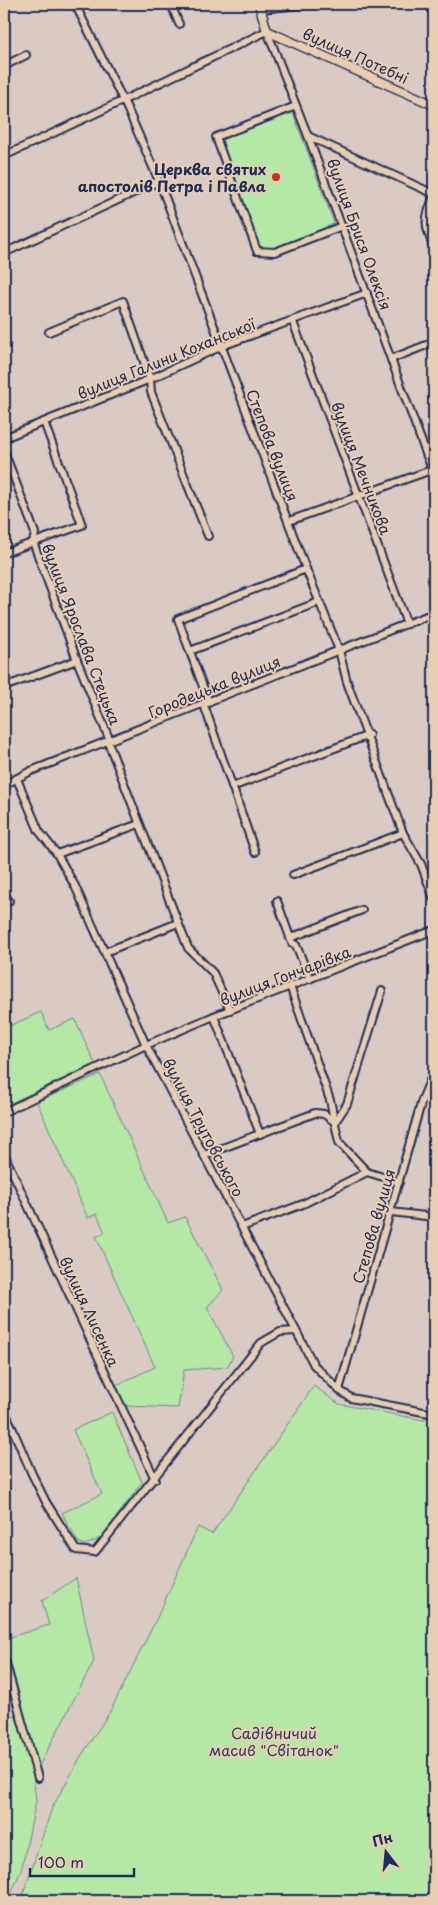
<svg xmlns="http://www.w3.org/2000/svg" width="438" height="1905" font-family="'Playpen Sans',sans-serif">
<style>
.green{fill:#b5e7a7;stroke:#688b82}
.lines{fill:none;stroke-linecap:round;stroke-linejoin:round}
.minor-casing{stroke:#1b2f5e;stroke-width:10}
.tertiary-casing{stroke:#1b2f5e;stroke-width:11}
.minor{stroke:#e9cdb0;stroke-width:6}
.tertiary{stroke:#e9cdb0;stroke-width:8}
.poi-dot{fill:#c8321e;stroke:#e9cdb0;stroke-width:2}
.labels{text-anchor:middle;dominant-baseline:central;stroke-width:4;stroke-linejoin:round;paint-order:stroke}
.street-label{font-size:15px;fill:#1b2f5e;stroke:#e9cdb0}
.poi-label{font-size:15px;font-weight:bold;fill:#1b2f5e;stroke:#e9cdb0;text-anchor:end}
.park-label{font-size:15px;fill:#2a4165;stroke:#e9cdb0}
</style>
<rect width="100%" height="100%" fill="#dacac4"/>
<filter id="ink" filterUnits="userSpaceOnUse"><feTurbulence type="fractalNoise" baseFrequency=".02" numOctaves="2"/><feDisplacementMap in="SourceGraphic" scale="10" xChannelSelector="R" yChannelSelector="G"/><feConvolveMatrix kernelMatrix="1 2 1 2 8 2 1 2 1" color-interpolation-filters="sRGB"/></filter>
<g filter="url(#ink)">
<g class="green">
<path d="M293,113L335,226L274,249H258L220,140Z"/>
<path d="M41,1012L49,1030L75,1019L95,1064L4,1106V1018L9,1026Z"/>
<path d="M100,1074L168,1223L185,1217L223,1290L207,1307L233,1356L227,1367L184,1370L178,1408L126,1406L116,1385L155,1367L96,1237L105,1233L97,1214L88,1218L37,1102Z"/>
<path d="M314,1386L339,1404L434,1422V1901H24L23,1895L52,1808L80,1758L111,1710L156,1620L198,1527L212,1534Z"/>
<path d="M112,1412L142,1482L101,1538L85,1545L78,1542L62,1513L102,1494L73,1430Z"/>
<path d="M76,1578L94,1661L39,1766L4,1639L49,1625L42,1601Z"/>
<path d="M15,1714L33,1775L36,1801L22,1867L10,1897L7,1901H4V1720Z"/>
</g>
<g class="lines">
<defs>
<g id="minor">
<path d="M75,4L127,108L159,181L306,569L339,650L347,682L403,833L421,864L434,899"/>
<path d="M171,4L179,24"/>
<path d="M261,9L310,4"/>
<path d="M4,66L26,55"/>
<path d="M296,106L216,137L257,251L275,252L342,226"/>
<path d="M308,136L434,194"/>
<path d="M4,156L122,101L267,31L308,136L434,475"/>
<path d="M434,196C424,222 424,222 434,249"/>
<path d="M4,253L159,181"/>
<path d="M293,322L407,624"/>
<path d="M49,332L123,301L150,379L151,392L208,536"/>
<path d="M391,359L434,342"/>
<path d="M4,438L150,379L222,346L367,293"/>
<path d="M4,451L35,533L33,542L77,660L110,741"/>
<path d="M289,521L434,469"/>
<path d="M4,553L82,525L44,422"/>
<path d="M190,651L319,602"/>
<path d="M4,687L77,660"/>
<path d="M209,703L178,619L306,569"/>
<path d="M204,705L255,852"/>
<path d="M108,742L188,948L213,973L230,1010"/>
<path d="M17,779L39,831L57,854L75,886L146,1045L314,1365L339,1390L351,1398L434,1414"/>
<path d="M4,785L31,771L434,613"/>
<path d="M232,787L369,735"/>
<path d="M57,854L139,824"/>
<path d="M293,875L403,833"/>
<path d="M4,894L9,901"/>
<path d="M277,901L292,943L296,945L310,979"/>
<path d="M290,938L362,910"/>
<path d="M105,952L178,923"/>
<path d="M290,986L330,1100L339,1142L367,1172L399,1182"/>
<path d="M214,1016L260,1134"/>
<path d="M4,1112L146,1045L214,1016L434,930"/>
<path d="M335,1122L347,1104L382,991"/>
<path d="M4,1154L155,1479"/>
<path d="M204,1155L315,1113L324,1114L335,1122"/>
<path d="M391,1212L434,1217"/>
<path d="M242,1227L303,1204L367,1172"/>
<path d="M339,1390L422,1100L434,1071"/>
<path d="M4,1409L32,1474L46,1502L76,1550L95,1552L261,1343L280,1332L296,1331"/>
<path d="M4,1657L38,1778"/>
</g>
<path id="tertiary" d="M259,4L267,31L434,105"/>
</defs>
<use href="#minor" class="minor-casing"/>
<use href="#tertiary" class="tertiary-casing"/>
<use href="#minor" class="minor"/>
<use href="#tertiary" class="tertiary"/>
</g>
</g>
<circle class="poi-dot" cx="276" cy="177" r="5"/>
<g class="labels">
<g class="street-label">
<text transform="translate(356 55) rotate(24)">вулиця Потебні</text>
<text transform="translate(360 234) rotate(70)">вулиця Брися Олексія</text>
<text transform="translate(166 358) rotate(-22)">вулиця Галини Коханської</text>
<text transform="translate(273 445) rotate(69)">Степова вулиця</text>
<text transform="translate(362 468) rotate(69)">вулиця Мечникова</text>
<text transform="translate(82 634) rotate(69)">вулиця Ярослава Стецька</text>
<text transform="translate(214 686) rotate(-22)">Городецька вулиця</text>
<text transform="translate(285 975) rotate(-21)">вулиця Гончарівка</text>
<text transform="translate(204 1127) rotate(62)">вулиця Трутовського</text>
<text transform="translate(373 1226) rotate(-74)">Степова вулиця</text>
<text transform="translate(90 1311) rotate(65)">вулиця Лисенка</text>
</g>
<g class="poi-label">
<text x="266" y="168">Церква святих<tspan x="266" dy="17">апостолів Петра і Павла</tspan></text>
</g>
<g class="park-label">
<text x="274" y="1732">Садівничий<tspan x="274" dy="17">масив "Світанок"</tspan></text>
</g>
</g>
<rect width="438" height="1905" fill="none" stroke="#e9cdb0" stroke-width="20"/>
<rect x="10" y="10" width="418" height="1885" fill="none" stroke="#1b2f5e" stroke-width="2" filter="url(#ink)"/>
<g transform="translate(386 1852) rotate(344)" stroke="#e9cdb0" stroke-width="4" paint-order="stroke">
<path d="M0-4L9 19L0 12L-9 19Z" fill="#1b2f5e"/>
<text y="-8" font-size="14" font-weight="bold" text-anchor="middle" fill="#1b2f5e">Пн</text>
</g>
<path d="M30 1868v8h104v-8" fill="none" stroke="#1b2f5e" stroke-width="2.5"/>
<text x="38" y="1868" font-size="15" fill="#1b2f5e" stroke="#e9cdb0" stroke-width="4" paint-order="stroke">100 m</text>
</svg>
